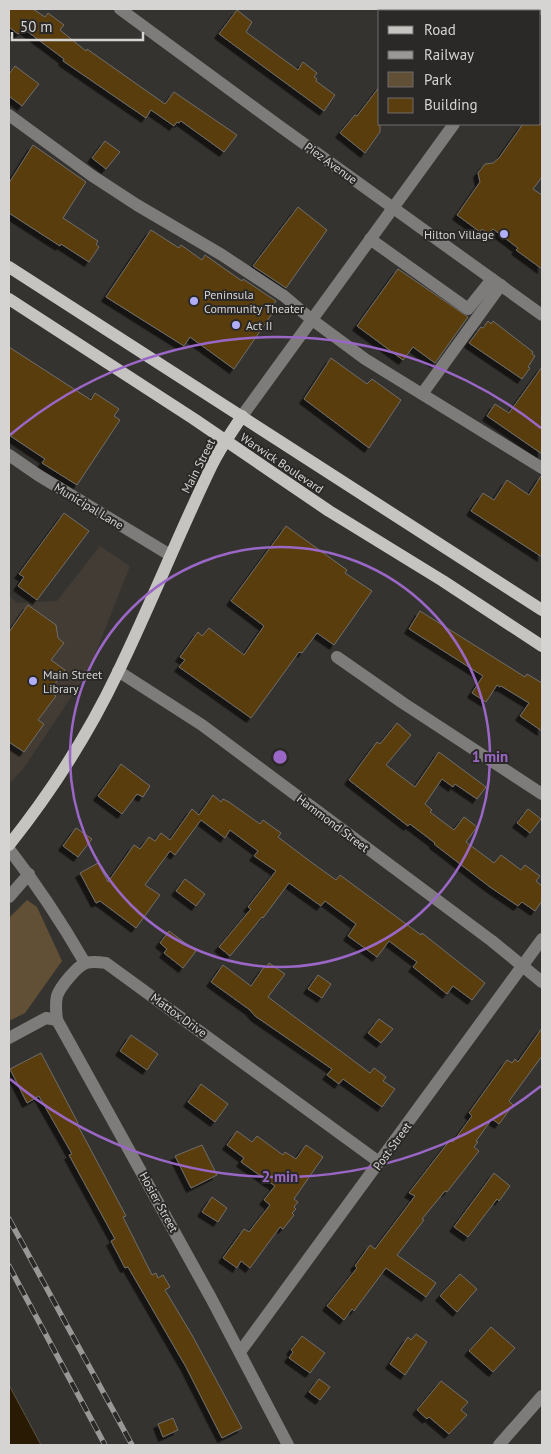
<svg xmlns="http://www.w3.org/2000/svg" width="551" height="1454" font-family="'PT Sans',sans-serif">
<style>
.built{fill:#423c34}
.green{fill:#625036}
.water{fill:#281a03;stroke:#5c5241}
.building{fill:#5a3e0e;stroke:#6f6d6a;filter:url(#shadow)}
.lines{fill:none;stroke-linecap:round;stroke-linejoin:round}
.minor{stroke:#7d7c7a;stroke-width:12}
.major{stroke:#c6c4c1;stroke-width:12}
.rail-casing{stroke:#999896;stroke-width:5.5}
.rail{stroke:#2b2927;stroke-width:4;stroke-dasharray:11;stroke-linecap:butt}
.ring{fill:none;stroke:#9a67c6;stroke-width:2.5}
.poi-dot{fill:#b2adf9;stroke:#2b2927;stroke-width:2}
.labels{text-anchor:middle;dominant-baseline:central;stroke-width:4;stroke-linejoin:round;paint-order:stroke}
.street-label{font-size:12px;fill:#d5d4d2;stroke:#2b2927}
.poi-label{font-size:12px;fill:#d5d4d2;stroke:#2b2927;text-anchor:start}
.centre{fill:#9a67c6;stroke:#2b2927;stroke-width:2.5}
.ring-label{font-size:15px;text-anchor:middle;font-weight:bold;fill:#9a67c6;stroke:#2b2927;stroke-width:4;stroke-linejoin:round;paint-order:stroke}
</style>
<defs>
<filter id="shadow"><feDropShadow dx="-4.5" dy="4.5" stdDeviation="0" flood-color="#0009"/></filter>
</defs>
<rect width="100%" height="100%" fill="#353330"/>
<path class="built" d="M100,546L130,566L88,672L23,769L9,784V595L17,603L57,601Z"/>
<path class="green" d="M27,900L37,907L62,961L25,1013L9,1021V918Z"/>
<path class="water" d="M9,1385L41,1445H9Z"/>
<g class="building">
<path d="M9,9H33L45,17L48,13L64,25L60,30L86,51L87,49L165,104L174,92L237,135L224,152L181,121L179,123L177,122L174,126L151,110L146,118L63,61L64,59L24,29L18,34L9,27Z"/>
<path d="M237,10L252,22L246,32L298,70L303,62L317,73L314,77L317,79L316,81L335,95L324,111L219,34Z"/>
<path d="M15,66L39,84L22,106L9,96V74Z"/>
<path d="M380,86V132L365,153L340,133L355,115L357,116Z"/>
<path d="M523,124H542V177L533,189L542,195V269L516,250L518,248L493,229L488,234L482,229L480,232L457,215L480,182L478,173L485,164L493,163L499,158Z"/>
<path d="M105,141L120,152L106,169L92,158Z"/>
<path d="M33,145L86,182L63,218L98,241L96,244L99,247L89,262L61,244L60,246L9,213V183Z"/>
<path d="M298,207L327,230L286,288L253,266Z"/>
<path d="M151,230L179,248L181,245L202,260L205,255L242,281L243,279L276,301L273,305L276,308L234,369L190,337L184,346L106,297Z"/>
<path d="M398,269L468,317L435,363L413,347L403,360L357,326Z"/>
<path d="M488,321L491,324L493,321L533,352L532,354L535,356L528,367L530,368L522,379L469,343L481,327L483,328Z"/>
<path d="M9,347L91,400L95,393L119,409L114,416L120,420L77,485L42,463L45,459L9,435Z"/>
<path d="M331,358L367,384L372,379L401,400L369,448L304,399Z"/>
<path d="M542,367V454L487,416L495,404L509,413Z"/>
<path d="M541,476H542V557L471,511L483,493L494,500L507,480L529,495Z"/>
<path d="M64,513L89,531L37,600L18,586L24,577L19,574Z"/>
<path d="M286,526L347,570L345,573L372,591L334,645L317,633L302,653L299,652L251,718L179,667L185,660L180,657L198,632L202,636L209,628L244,655L264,626L231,601Z"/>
<path d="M28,605L56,625L58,638L64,643L51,660L65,670L50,691L56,696L38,720L44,724L24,752L9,742V632Z"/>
<path d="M420,611L525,677L527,674L542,683V731L520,716L529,703L501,686L500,687L497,685L486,702L472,693L483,676L409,629Z"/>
<path d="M397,723L411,735L386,765L415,787L439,752L486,787L477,799L455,784L453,787L442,779L425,804L432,810L430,812L454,830L464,817L477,827L466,842L494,863L501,855L521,870L525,865L540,876L536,881L542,886V901L535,911L522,902L518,906L490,887L434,844L435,843L410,824L408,826L349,780L377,742L380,744Z"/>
<path d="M121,764L150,786L143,797L137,794L122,814L98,796Z"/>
<path d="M213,795L221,802L223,799L229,802L260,824L263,820L281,833L278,837L311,862L336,880L340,875L421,935L422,933L485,983L472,1000L453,986L447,994L413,967L417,962L389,941L377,957L348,936L356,924L325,901L321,906L289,883L263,918L262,917L230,956L219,947L251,909L248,907L276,871L254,856L258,851L230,830L225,838L201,820L175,855L170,851L145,885L160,895L136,928L100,901L96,903L80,873L98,863L108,882L134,845L140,849L149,837L155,841L161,833L170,840L192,809L199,815Z"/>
<path d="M528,809L541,819L530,833L517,823Z"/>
<path d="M76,828L92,839L78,857L63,846Z"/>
<path d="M185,879L205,894L196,906L176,891Z"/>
<path d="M169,931L196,951L183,968L164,953L167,949L160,943Z"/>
<path d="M269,963L285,974L268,997L370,1073L374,1068L386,1077L383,1081L395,1089L382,1107L343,1079L339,1084L327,1075L332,1069L255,1016L250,1010L211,982L223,965L251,986L264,967L266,968Z"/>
<path d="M318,975L331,984L322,998L308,989Z"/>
<path d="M379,1019L393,1029L381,1043L368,1033Z"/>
<path d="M542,1028V1056L509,1101L513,1105L499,1124L492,1119L476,1141L478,1142L474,1147L479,1151L447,1192L445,1191L422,1219L424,1220L397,1255L436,1283L426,1297L386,1268L354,1311L352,1309L344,1320L327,1306L357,1268L355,1266L370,1245L375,1249L415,1196L409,1193L450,1140L453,1142L472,1116L469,1113L507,1060L512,1063L515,1059L518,1062Z"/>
<path d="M131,1035L158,1054L147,1070L120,1051Z"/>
<path d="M41,1053L78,1123L77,1124L126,1216L123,1217L152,1275L156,1273L158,1278L163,1275L170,1287L165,1290L192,1335L242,1428L222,1438L186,1367L128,1267L125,1268L111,1241L115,1239L69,1155L72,1154L39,1096L27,1103L10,1069Z"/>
<path d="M201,1084L228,1104L215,1122L188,1102Z"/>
<path d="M237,1131L252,1142L257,1136L283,1155L285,1152L296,1159L306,1145L323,1157L294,1199L298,1202L294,1207L296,1209L292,1213L294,1215L283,1229L280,1227L250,1268L241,1261L237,1268L223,1258L244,1229L249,1232L270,1205L264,1200L275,1186L241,1162L244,1158L227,1145Z"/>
<path d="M202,1145L217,1175L191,1188L175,1156Z"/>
<path d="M494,1173L510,1186L499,1201L497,1199L468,1237L454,1227Z"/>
<path d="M212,1197L227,1208L218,1222L202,1212Z"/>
<path d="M460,1274L477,1289L457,1312L440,1296Z"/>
<path d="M491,1327L515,1348L493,1372L469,1351Z"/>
<path d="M416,1334L427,1342L405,1375L390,1364L408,1337L411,1340Z"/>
<path d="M302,1336L325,1353L310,1373L289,1358L293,1352L291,1350Z"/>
<path d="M319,1379L330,1387L320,1400L309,1392Z"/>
<path d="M441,1381L468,1402L461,1410L467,1415L449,1434L429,1417L427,1419L417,1410Z"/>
<path d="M173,1418L178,1430L163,1437L158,1424Z"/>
</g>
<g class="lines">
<g class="minor">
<path d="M120,9L278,125L542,315"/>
<path d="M536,11L538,9"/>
<path d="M9,115L91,175L137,205L222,255L284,296L311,319L365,359L542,468"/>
<path d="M370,239L468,309L492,279"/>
<path d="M422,394L501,285"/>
<path d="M242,416L454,124"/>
<path d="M9,455L38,475L170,555"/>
<path d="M337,657L403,703L542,794"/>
<path d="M118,671L202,725L492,941L542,982"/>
<path d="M9,849C37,885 62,923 85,963"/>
<path d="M9,897L29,874"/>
<path d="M9,1038L46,1018L57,1020"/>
<path d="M240,1352L542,939"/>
<path d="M288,1445L211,1298L57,1020C56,1012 55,1004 57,996C60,987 77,966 86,963C93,961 99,962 106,963L379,1162"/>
<path d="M499,1445L542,1396"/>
</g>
<g class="major">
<path d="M9,267L542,610"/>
<path d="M9,299L194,419L329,511L443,581L542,646"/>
<path d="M9,845C52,791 88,735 118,672C151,604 179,533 212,465C220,448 232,432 242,416"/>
</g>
<defs>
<g id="rail">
<path d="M9,1219L132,1445"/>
<path d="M9,1266L105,1445"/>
</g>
</defs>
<use href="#rail" class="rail-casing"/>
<use href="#rail" class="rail"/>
</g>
<g class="ring">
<circle cx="280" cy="757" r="210"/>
<path d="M541 1086A420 420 0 0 1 10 1079M10 435A420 420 0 0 1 541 428"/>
</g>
<g class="poi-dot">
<circle cx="504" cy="234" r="5"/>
<circle cx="194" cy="301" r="5"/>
<circle cx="236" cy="325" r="5"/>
<circle cx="33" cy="681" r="5"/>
</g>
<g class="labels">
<g class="street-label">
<text transform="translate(331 163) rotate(36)">Piez Avenue</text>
<text transform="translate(282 463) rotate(34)">Warwick Boulevard</text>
<text transform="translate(198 466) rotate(-63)">Main Street</text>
<text transform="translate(89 506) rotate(31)">Municipal Lane</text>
<text transform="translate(333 823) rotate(37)">Hammond Street</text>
<text transform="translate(179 1015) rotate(36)">Mattox Drive</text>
<text transform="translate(392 1146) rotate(-54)">Post Street</text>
<text transform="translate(159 1202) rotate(61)">Hosier Street</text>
</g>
<g class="poi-label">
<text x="494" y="234" text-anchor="end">Hilton Village</text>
<text x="204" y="294">Peninsula<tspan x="204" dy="14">Community Theater</tspan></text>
<text x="246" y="325">Act II</text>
<text x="43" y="674">Main Street<tspan x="43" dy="14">Library</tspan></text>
</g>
</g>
<circle cx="280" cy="757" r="8" class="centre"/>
<g class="ring-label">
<text x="490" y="762">1 min</text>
<text x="280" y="1182">2 min</text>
</g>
<rect width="551" height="1454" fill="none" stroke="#d5d4d2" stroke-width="20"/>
<rect x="378" y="10" width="162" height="115" fill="#2b2927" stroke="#6f6d6b"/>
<rect x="388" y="26" width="25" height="8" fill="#c6c4c1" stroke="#6f6d6b"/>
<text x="424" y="35" font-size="15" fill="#d5d4d2">Road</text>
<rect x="388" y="51" width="25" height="8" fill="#999896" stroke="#6f6d6b"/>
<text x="424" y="60" font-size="15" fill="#d5d4d2">Railway</text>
<rect x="388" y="72" width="25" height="15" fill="#625036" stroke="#6f6d6b"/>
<text x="424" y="85" font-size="15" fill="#d5d4d2">Park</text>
<rect x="388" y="98" width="25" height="15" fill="#5a3e0e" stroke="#6f6d6b"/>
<text x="424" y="110" font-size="15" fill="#d5d4d2">Building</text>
<path d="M12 32v8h131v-8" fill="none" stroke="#d5d4d2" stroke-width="2.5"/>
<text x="20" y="32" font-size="15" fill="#d5d4d2" stroke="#2b2927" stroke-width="4" paint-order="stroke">50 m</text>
</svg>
